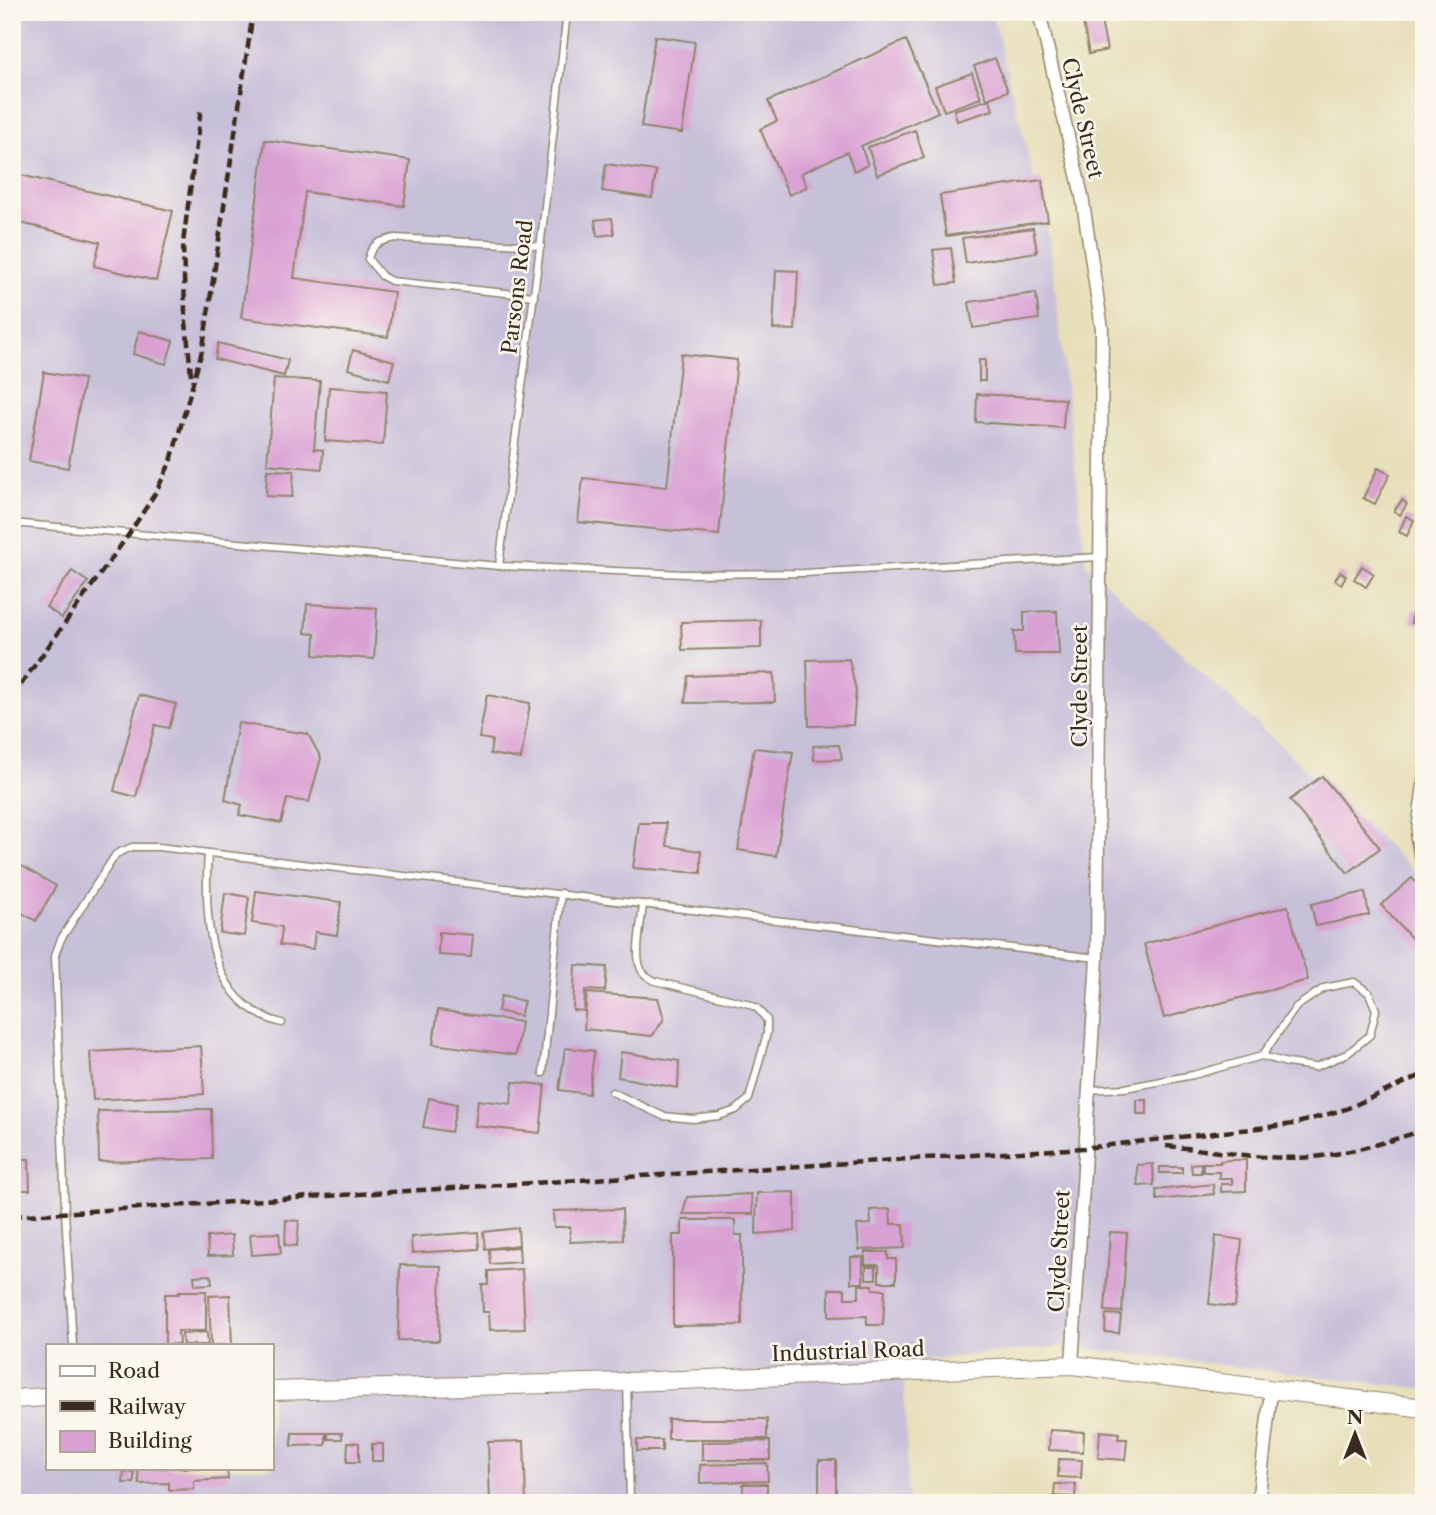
<svg xmlns="http://www.w3.org/2000/svg" width="1436" height="1515" font-family="'Libre Caslon Text',serif">
<style>
.industrial{fill:#c7c0d9;fill-rule:evenodd}
.building{fill:#d9a0d3}
.lines{fill:none;stroke-linecap:round;stroke-linejoin:round}
.lane-casing{stroke:#91846c;stroke-width:9}
.street-casing{stroke:#91846c;stroke-width:15}
.secondary-casing{stroke:#91846c;stroke-width:20}
.lane{stroke:#fff;stroke-width:6}
.street{stroke:#fff;stroke-width:12}
.secondary{stroke:#fff;stroke-width:18}
.rail{stroke:#3b2a1e;stroke-width:4.5;stroke-dasharray:10 5;stroke-linecap:butt}
.labels{text-anchor:middle;dominant-baseline:central;stroke-width:5;stroke-linejoin:round;paint-order:stroke}
.street-label{font-size:21px;fill:#3b2a1e;stroke:#fbf7ec}
</style>
<rect width="100%" height="100%" fill="#fbf7ec"/>
<filter id="ink" filterUnits="userSpaceOnUse"><feTurbulence type="fractalNoise" baseFrequency=".0143" numOctaves="2"/><feDisplacementMap in="SourceGraphic" scale="14" xChannelSelector="R" yChannelSelector="G"/><feConvolveMatrix kernelMatrix="1 2 1 2 8 2 1 2 1" color-interpolation-filters="sRGB"/></filter>
<filter id="wash" filterUnits="userSpaceOnUse"><feTurbulence type="fractalNoise" baseFrequency=".00686" numOctaves="4" result="noise"/><feDisplacementMap in="SourceGraphic" scale="28" xChannelSelector="R" yChannelSelector="G"/><feGaussianBlur stdDeviation="1.57" result="paint"/><feColorMatrix in="noise" values="0 0 0 0 0 0 0 0 0 0 0 0 0 0 0 0 0 1.4 0 .05"/><feComposite in="paint" operator="in"/></filter>
<g filter="url(#wash)">
<rect width="100%" height="100%" fill="#e7dfba"/>
<path class="industrial" d="M12,12H992L1050,242L1086,564L1424,880V1389L1065,1346L903,1362L909,1503H12ZM47,1345H271V1468H47Z"/>
<g id="blocks">
<g class="building">
<path d="M773,12H808V17L773,14Z"/>
<path d="M938,12H964L963,16L938,14Z"/>
<path d="M1081,12H1099L1107,50L1089,54Z"/>
<path d="M655,36L695,42L682,133L641,127Z"/>
<path d="M906,40L938,112L861,146L868,165L854,171L847,152L801,173L807,187L789,195L760,129L777,121L768,101Z"/>
<path d="M995,58L1008,91L987,99L974,66Z"/>
<path d="M972,73L981,98L944,111L935,86Z"/>
<path d="M990,99L993,110L957,121L954,110Z"/>
<path d="M915,130L924,158L877,175L868,147Z"/>
<path d="M265,140L410,160L404,206L305,192L294,278L394,292L388,337L241,318Z"/>
<path d="M606,164L656,171L652,198L602,191Z"/>
<path d="M12,173L173,211L156,281L94,266L100,242L12,221Z"/>
<path d="M1042,180L1048,221L946,236L940,195Z"/>
<path d="M612,218L614,234L597,236L595,220Z"/>
<path d="M1033,228L1037,252L966,263L962,238Z"/>
<path d="M951,248L956,283L938,285L933,250Z"/>
<path d="M776,270L798,271L795,330L773,329Z"/>
<path d="M1036,293L1039,319L973,328L969,302Z"/>
<path d="M139,331L173,341L166,364L133,354Z"/>
<path d="M218,343L288,360L284,376L215,359Z"/>
<path d="M353,350L394,361L389,380L348,369Z"/>
<path d="M681,354L737,360L719,535L578,522L583,478L667,487Z"/>
<rect x="979" y="360" width="6" height="21"/>
<path d="M44,372L84,379L68,468L29,461Z"/>
<path d="M274,378L320,381L314,449L323,450L322,469L267,464Z"/>
<path d="M329,387L387,391L383,445L325,441Z"/>
<path d="M977,394L1065,399L1063,428L976,422Z"/>
<path d="M1378,468L1390,474L1375,504L1363,498Z"/>
<path d="M267,470L294,471L292,497L266,496Z"/>
<path d="M1402,500L1407,504L1400,515L1394,511Z"/>
<path d="M1406,516L1414,520L1407,536L1399,532Z"/>
<path d="M1362,566L1374,574L1366,587L1354,579Z"/>
<path d="M72,571L88,582L62,618L46,607Z"/>
<path d="M1340,572L1346,576L1341,584L1335,580Z"/>
<path d="M307,604L377,608L374,659L314,655L315,634L305,633Z"/>
<path d="M1413,609L1424,610V624L1411,623Z"/>
<path d="M1057,611L1059,654H1015L1014,631H1024V612Z"/>
<path d="M761,620V648L682,650L681,622Z"/>
<path d="M849,659L856,691L853,725L809,726L807,660Z"/>
<path d="M774,673L775,702L685,703L688,676Z"/>
<path d="M139,695L176,704L169,728L155,725L136,797L114,791Z"/>
<path d="M487,695L530,703L521,759L490,754L492,740L479,738Z"/>
<path d="M238,723L308,734L321,758L309,802L287,799L281,823L239,815L242,805L225,800Z"/>
<path d="M839,745L842,759L814,760L813,746Z"/>
<path d="M754,748L793,752L776,856L738,850Z"/>
<path d="M1322,776L1380,848L1348,873L1290,800Z"/>
<path d="M639,823H666L667,846L701,851V873L633,868Z"/>
<path d="M15,862L56,886L36,921L12,907V867Z"/>
<path d="M1412,878L1424,891V952L1381,905Z"/>
<path d="M256,891L341,902L337,935L315,932L313,949L280,945L282,927L252,923Z"/>
<path d="M1365,892L1369,915L1316,926L1311,904Z"/>
<path d="M225,893L249,897L244,936L220,933Z"/>
<path d="M1288,906L1308,980L1164,1018L1144,944Z"/>
<path d="M439,932L473,935L471,957L438,955Z"/>
<path d="M575,965L607,967L605,991L585,990L584,1011L573,1010Z"/>
<path d="M587,993L658,998L664,1019L652,1036L584,1029Z"/>
<path d="M501,996L524,1001L520,1016L498,1011Z"/>
<path d="M438,1010L521,1022L516,1055L433,1044Z"/>
<path d="M12,1027H15L16,1064H12Z"/>
<path d="M201,1046L204,1094L93,1100L90,1052Z"/>
<path d="M565,1048L594,1051L589,1094L559,1090Z"/>
<path d="M621,1052L679,1061L678,1088L618,1077Z"/>
<path d="M513,1082L545,1085L540,1133L475,1126L478,1100L511,1104Z"/>
<path d="M429,1098L457,1104L451,1132L423,1127Z"/>
<rect x="1137" y="1100" width="10" height="14"/>
<path d="M211,1109L212,1159L99,1162L98,1111Z"/>
<path d="M12,1159H29L30,1190H12Z"/>
<path d="M1232,1160H1246V1191L1221,1192V1184H1232V1178H1219V1172H1203V1163H1220V1161Z"/>
<path d="M1201,1163V1173H1192L1191,1164Z"/>
<path d="M1153,1164L1154,1185L1138,1186L1137,1165Z"/>
<rect x="1160" y="1167" width="22" height="6"/>
<path d="M1213,1184L1214,1194L1157,1200L1156,1190Z"/>
<path d="M795,1192V1231L756,1234L757,1193Z"/>
<path d="M751,1194L753,1214H683L687,1197Z"/>
<path d="M622,1209L623,1240L570,1242V1227H554L553,1211Z"/>
<path d="M890,1209L891,1224H904L905,1248L859,1250L857,1225L871,1224L870,1210Z"/>
<path d="M286,1220L299,1221L297,1246L285,1245Z"/>
<path d="M682,1220H735V1235H742V1325L673,1326V1235H682Z"/>
<path d="M518,1228L519,1245L485,1249L483,1232Z"/>
<path d="M478,1232L479,1249L412,1253L411,1237Z"/>
<path d="M1110,1232L1127,1233L1122,1312L1105,1311Z"/>
<path d="M279,1233L281,1253L252,1255L250,1234Z"/>
<path d="M232,1235L233,1255L208,1256L207,1237Z"/>
<path d="M1216,1236L1242,1240L1235,1307L1209,1304Z"/>
<path d="M519,1247L520,1262L490,1264L489,1249Z"/>
<path d="M865,1252H888V1259H896V1282H879V1265H865Z"/>
<rect x="851" y="1257" width="12" height="26"/>
<path d="M400,1265L441,1266L439,1341L398,1340Z"/>
<rect x="866" y="1267" width="10" height="12"/>
<path d="M522,1269L525,1329L490,1330L489,1312H483L482,1285H488V1271Z"/>
<path d="M211,1275L212,1284L195,1285L194,1276Z"/>
<path d="M859,1285H873V1289L885,1290L883,1325H867V1316L829,1317V1289H845V1298H859Z"/>
<path d="M179,1291H206V1331H178L179,1344L165,1345V1294H179Z"/>
<path d="M230,1295L232,1345H211L209,1296Z"/>
<path d="M1106,1314L1121,1315L1119,1333L1105,1332Z"/>
<path d="M207,1332L208,1345H183L182,1334Z"/>
<rect x="668" y="1419" width="99" height="20"/>
<path d="M1050,1430L1084,1432L1083,1452L1049,1450Z"/>
<path d="M1100,1431L1119,1433L1118,1439H1127L1125,1460L1098,1458Z"/>
<path d="M292,1433H326V1445L292,1446Z"/>
<rect x="328" y="1433" width="14" height="6"/>
<rect x="637" y="1440" width="25" height="11"/>
<path d="M524,1441L526,1503H490L488,1442Z"/>
<path d="M770,1441V1460H702V1442Z"/>
<path d="M348,1442L359,1443V1462H347Z"/>
<rect x="372" y="1444" width="11" height="17"/>
<path d="M1059,1459L1082,1460L1081,1478L1058,1477Z"/>
<rect x="819" y="1460" width="17" height="43"/>
<path d="M767,1463L768,1481L700,1483V1465Z"/>
<path d="M138,1468H227L228,1479L194,1481V1489L169,1490V1483L139,1484Z"/>
<path d="M124,1472H134V1483H123Z"/>
<rect x="743" y="1484" width="24" height="19"/>
<path d="M1055,1484H1076L1075,1497L1054,1496Z"/>
</g>
</g>
</g>
<g filter="url(#ink)">
<use href="#blocks" fill-opacity="0" stroke="#91846c" stroke-width="2"/>
<g class="lines">
<defs>
<g id="lane">
<path d="M534,296L391,281L382,276L368,259C372,243 380,241 395,238L541,246"/>
<path d="M12,523L499,566L685,574L804,573L1099,557"/>
<path d="M499,566L543,224L567,12"/>
<path d="M1424,761L1414,838L1417,854L1424,862"/>
<path d="M208,853C204,916 206,1004 282,1023"/>
<path d="M543,1073L561,893"/>
<path d="M1088,1090L1125,1088L1193,1075L1262,1056L1287,1063L1315,1067L1347,1054L1370,1035L1376,1010L1369,993L1354,982L1324,988L1296,1007L1262,1056"/>
<path d="M612,1092L663,1116L693,1119L719,1116L736,1110L749,1099L767,1033V1020L757,1008L746,1003L655,981C650,978 645,976 642,971C633,958 642,920 643,904"/>
<path d="M73,1345L65,1212L55,955L61,939L116,854L132,847H159L1097,958"/>
<path d="M627,1382L630,1503"/>
</g>
<g id="street">
<path d="M1039,12L1082,196L1102,329L1097,958L1072,1365"/>
<path d="M1258,1503L1271,1391"/>
</g>
<g id="secondary">
<path d="M271,1391L627,1382L1072,1365L1424,1408"/>
<path d="M12,1399L47,1397"/>
</g>
</defs>
<use href="#lane" class="lane-casing"/>
<use href="#street" class="street-casing"/>
<use href="#secondary" class="secondary-casing"/>
<use href="#lane" class="lane"/>
<use href="#street" class="street"/>
<use href="#secondary" class="secondary"/>
<g class="rail">
<path d="M191,375L185,311L183,243L201,108"/>
<path d="M12,697L129,534L156,492L171,461L203,347L253,12"/>
<path d="M1166,1146C1215,1150 1264,1161 1313,1157C1351,1153 1387,1142 1424,1130"/>
<path d="M12,1216L1084,1148L1294,1124L1346,1109L1424,1074"/>
</g>
</g>
</g>
<g class="labels">
<g class="street-label">
<text transform="translate(1083 118) rotate(77)">Clyde Street</text>
<text transform="translate(517 287) rotate(-83)">Parsons Road</text>
<text transform="translate(1079 686) rotate(-90)">Clyde Street</text>
<text transform="translate(1059 1251) rotate(-87)">Clyde Street</text>
<text transform="translate(848 1351) rotate(-2)">Industrial Road</text>
</g>
</g>
<rect width="1436" height="1515" fill="none" stroke="#fbf7ec" stroke-width="42"/>
<rect x="46" y="1344" width="228" height="126" fill="#fbf7ec" stroke="#aea59a" stroke-width="2"/>
<rect x="60" y="1366" width="35" height="10" fill="#ffffff" stroke="#aea59a" stroke-width="2"/>
<text x="108" y="1378" font-size="21" fill="#3b2a1e">Road</text>
<rect x="60" y="1401" width="35" height="10" fill="#3b2a1e" stroke="#aea59a" stroke-width="2"/>
<text x="108" y="1414" font-size="21" fill="#3b2a1e">Railway</text>
<rect x="60" y="1431" width="35" height="21" fill="#d9a0d3" stroke="#aea59a" stroke-width="2"/>
<text x="108" y="1448" font-size="21" fill="#3b2a1e">Building</text>
<g transform="translate(1355 1434)" stroke="#fbf7ec" stroke-width="5" paint-order="stroke">
<path d="M0-5L12 26L0 18L-12 26Z" fill="#3b2a1e"/>
<text y="-10" font-size="19" font-weight="bold" text-anchor="middle" fill="#3b2a1e">N</text>
</g>
</svg>
